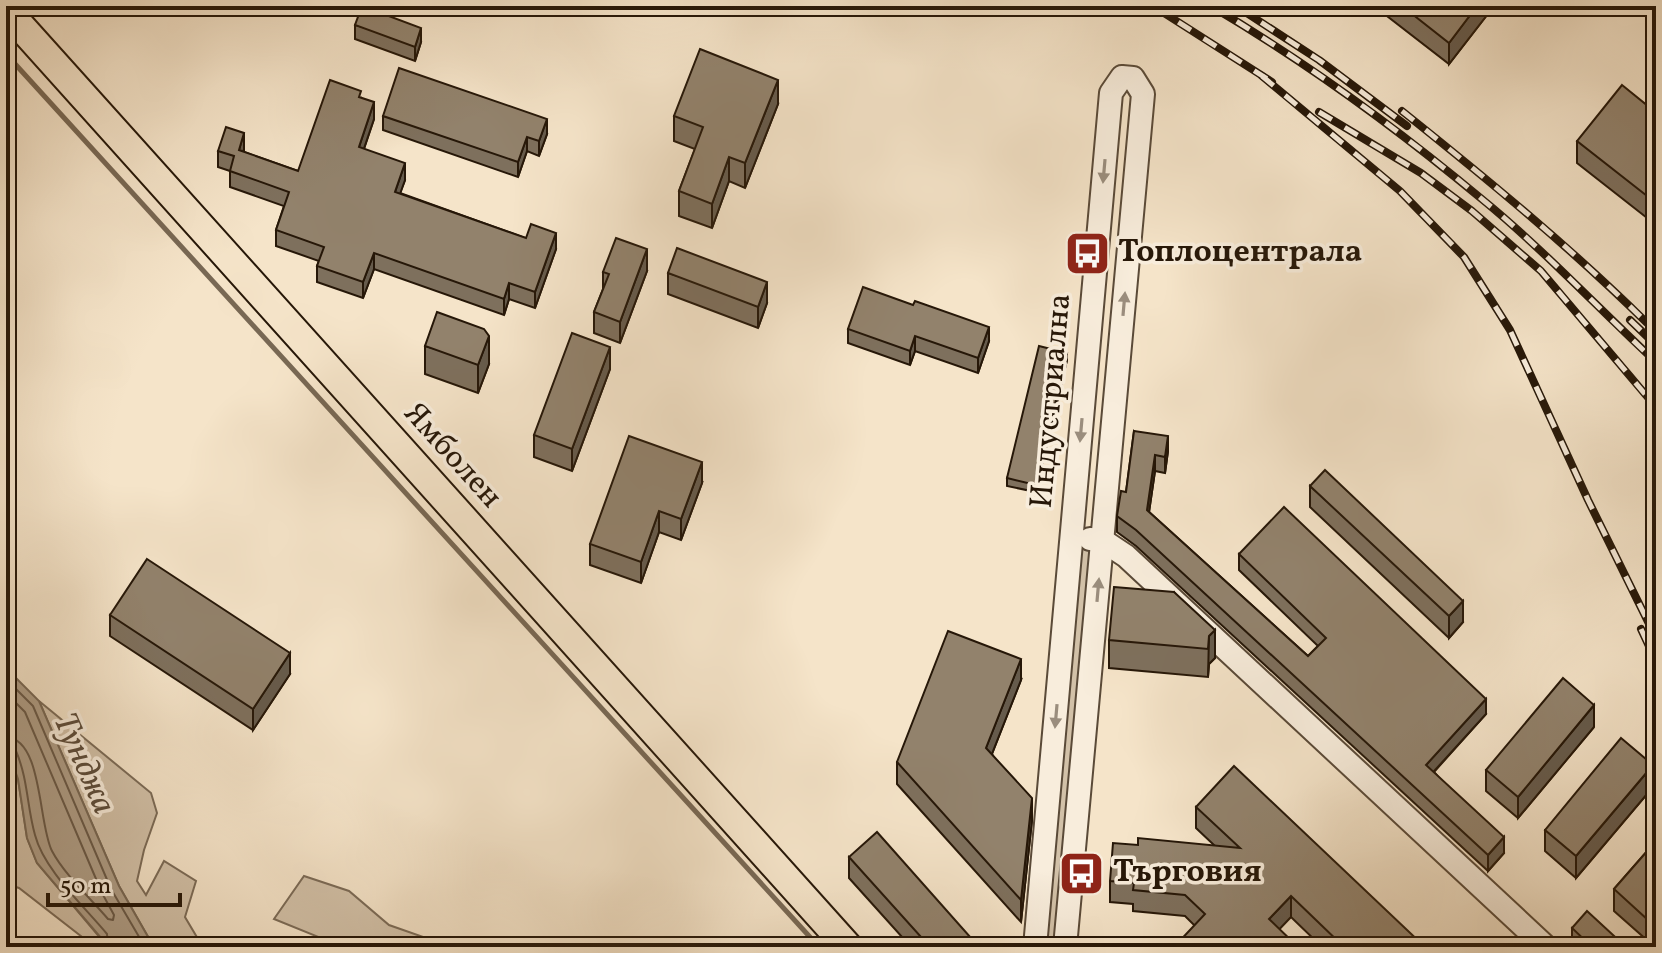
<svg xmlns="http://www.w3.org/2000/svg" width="1662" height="953" font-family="Vollkorn,serif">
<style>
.green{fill:#d2c1a8;stroke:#7c6c58;stroke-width:2}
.water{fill:#af9e87;stroke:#786854;stroke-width:2}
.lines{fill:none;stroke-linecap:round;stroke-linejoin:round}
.shore{stroke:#6a5a48;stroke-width:2}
.stream{stroke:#786854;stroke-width:5}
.minor-casing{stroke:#5a4a38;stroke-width:26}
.major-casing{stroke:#261708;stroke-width:32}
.minor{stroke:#f8eddc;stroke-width:22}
.major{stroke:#f5e4c9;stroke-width:28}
.rail-casing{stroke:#261708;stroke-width:8}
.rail{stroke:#f8eddc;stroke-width:5;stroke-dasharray:15;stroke-linecap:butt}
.wall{fill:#7e705d;stroke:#261708;stroke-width:2}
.shaded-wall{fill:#665b4c;stroke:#261708;stroke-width:2}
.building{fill:#92826c;stroke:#261708;stroke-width:2}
.oneway{fill:#9a8d7d}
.labels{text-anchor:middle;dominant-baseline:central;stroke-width:7;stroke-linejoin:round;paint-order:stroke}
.poi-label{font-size:32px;font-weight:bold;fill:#261708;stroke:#f8eddc;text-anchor:start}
.street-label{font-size:32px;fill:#261708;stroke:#f8eddc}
.water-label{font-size:34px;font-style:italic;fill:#5d4d3b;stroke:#f8eddc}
</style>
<rect width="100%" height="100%" fill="#f5e4c9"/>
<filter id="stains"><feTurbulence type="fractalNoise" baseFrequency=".0025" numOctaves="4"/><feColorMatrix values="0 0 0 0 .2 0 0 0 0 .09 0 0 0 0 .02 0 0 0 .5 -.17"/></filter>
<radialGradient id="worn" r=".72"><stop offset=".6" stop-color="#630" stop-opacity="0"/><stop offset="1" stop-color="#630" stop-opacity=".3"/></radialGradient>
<g class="green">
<path d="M1072,538L1102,540L1065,947H1035Z"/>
<path d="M39,701L151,793L157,813L144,850L137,881L146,895L164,861L196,881L185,917L198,939L192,947H157L151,942L119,886Z"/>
<path d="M6,746L18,779L27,838L37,863L102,940L100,947H95L19,888L6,884Z"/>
<path d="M304,876L349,891L389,925L432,940L439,947H334L326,940L274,919Z"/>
</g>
<path class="water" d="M6,668L39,701L119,886L151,942L157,947H100L102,939L37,863L27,838L18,779L6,746Z"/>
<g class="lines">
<g class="shore">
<path d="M6,679L33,706L111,889L145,947"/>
<path d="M6,693L25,712L102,893L114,915L113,920L108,919C91,899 64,874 52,851C38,824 43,739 6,737"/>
<path d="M6,747L16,751C28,779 27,807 35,835C44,870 84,906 107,934L108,947"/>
</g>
<path class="stream" d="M6,54L819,947"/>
<defs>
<g id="minor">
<path d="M1090,539L1102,540L1126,556L1546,947"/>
<path d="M1035,947L1111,93L1122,77L1133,78L1143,94L1065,947"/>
</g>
<path id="major" d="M6,10L848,947"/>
</defs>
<use href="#minor" class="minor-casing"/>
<use href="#major" class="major-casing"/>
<use href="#minor" class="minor"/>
<use href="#major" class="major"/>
<defs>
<g id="rail">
<path d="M1153,6L1272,82"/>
<path d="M1211,6C1306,62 1398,129 1483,200C1544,250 1598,308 1656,362"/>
<path d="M1236,6L1319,60L1407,126"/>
<path d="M1262,76L1400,191L1464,257L1510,330L1588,500L1656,638"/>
<path d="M1402,111C1487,179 1570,247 1647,323"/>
<path d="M1319,112L1421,173L1472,211L1541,271L1656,407"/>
<path d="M1630,320L1656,345"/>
<path d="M1641,629L1656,661"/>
</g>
</defs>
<use href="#rail" class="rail-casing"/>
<use href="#rail" class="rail"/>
</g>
<g class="wall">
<path d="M1374,6H1494L1449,64Z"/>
<path d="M355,25L421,42L415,61L355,39Z"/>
<path d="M1656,97V225L1577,163V141L1648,106Z"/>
<path d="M361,98L374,119L364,149L405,180L400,193L556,249L535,308L509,299L504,315L374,269L363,298L317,282V266L319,261L276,246V230L284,206L230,187V171L218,167V151L244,149V152L298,171Z"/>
<path d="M778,104L745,188L729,181L712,228L679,216V191L695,149L674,141V116Z"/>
<path d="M383,116L547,134L539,156L527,151L518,177L383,130Z"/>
<path d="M647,271L620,343L594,333V312L603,289V272Z"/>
<path d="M668,273L767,303L758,328L668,294Z"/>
<path d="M913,305L989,341L978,373L915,351L910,365L848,343V329Z"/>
<path d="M425,346L489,364L478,393L425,374Z"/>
<path d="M1067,360L1036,492L1007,486V478Z"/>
<path d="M610,369L572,471L534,457V435Z"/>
<path d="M1134,431L1168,451L1165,473L1155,471L1149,512L1308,656L1318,646L1239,570V554L1486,714L1434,772L1504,853L1488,871L1136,546L1117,532V516L1126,492Z"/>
<path d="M702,483L681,540L659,532L641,583L590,565V544Z"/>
<path d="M1310,486L1463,622L1449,638L1310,507Z"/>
<path d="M1174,592L1215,658L1209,664L1208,677L1109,668V640Z"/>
<path d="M110,615L290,674L253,730L110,636Z"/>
<path d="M1021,680L992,754L1032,820L1021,922L897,784V762Z"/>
<path d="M1594,727L1518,818L1486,791V770Z"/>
<path d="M1653,787L1576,878L1545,851V830Z"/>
<path d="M1196,807L1425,947H1322L1291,917L1194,925L1185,916L1133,911V904L1110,902V881L1138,845L1215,846L1196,828Z"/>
<path d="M1656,841V932L1648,941L1614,911V889Z"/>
<path d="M849,857L979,947H911L849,878Z"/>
<path d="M1572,928L1626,947H1572Z"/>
</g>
<g class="shaded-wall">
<path d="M1477,6H1494L1449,64V43Z"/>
<path d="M421,28V42L415,61V47Z"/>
<path d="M778,80V104L745,188V163Z"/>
<path d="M374,102V119L359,163V147Z"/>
<path d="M547,119V134L539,156V141Z"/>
<path d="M244,133V149L239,166V150Z"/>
<path d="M527,137V151L518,177V162Z"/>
<path d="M729,157V181L712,228V204Z"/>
<path d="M405,163V180L395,208V192Z"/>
<path d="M556,233V249L535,308V292Z"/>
<path d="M647,249V271L620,343V322Z"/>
<path d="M374,253V269L363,298V282Z"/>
<path d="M767,282V303L758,328V307Z"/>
<path d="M509,283V299L504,315V299Z"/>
<path d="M989,327V341L978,373V358Z"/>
<path d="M489,336V364L478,393V365Z"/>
<path d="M915,336V351L910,365V351Z"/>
<path d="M610,347V369L572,471V449Z"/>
<path d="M1067,353V360L1036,492V485Z"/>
<path d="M1168,436V451L1165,473V457Z"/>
<path d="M1155,455V471L1147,526V510Z"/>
<path d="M702,462V483L681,540V519Z"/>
<path d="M659,511V532L641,583V562Z"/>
<path d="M1463,601V622L1449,638V616Z"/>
<path d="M1215,630V658L1209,664L1208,677L1209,636Z"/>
<path d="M290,653V674L253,730V709Z"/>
<path d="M1021,659V680L986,769V748Z"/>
<path d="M1486,699V714L1426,780V765Z"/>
<path d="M1594,705V727L1518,818V797Z"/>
<path d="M1653,765V787L1576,878V856Z"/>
<path d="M1032,798V820L1021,922V900Z"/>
<path d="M1504,837V853L1488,871V855Z"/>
<path d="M1291,896V917L1269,940V919Z"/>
<path d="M1656,911V932L1648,941V920Z"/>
</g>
<g class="building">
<path d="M362,6L421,28L415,47L355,25Z"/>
<path d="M1402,6H1477L1449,43Z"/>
<path d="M700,49L778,80L745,163L729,157L712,204L679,191L703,127L674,116Z"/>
<path d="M399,68L547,119L539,141L527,137L518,162L383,116Z"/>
<path d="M330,80L361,91L359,97L374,102L359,147L405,163L395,192L526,238L531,224L556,233L535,292L509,283L504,299L374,253L363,282L317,266L324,247L276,230L289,192L230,171L234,156L218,151L226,127L244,133L239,150L298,171Z"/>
<path d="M1622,85L1648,106L1656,97V203L1577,141Z"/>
<path d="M616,238L647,249L620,322L594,312L609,274L603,272Z"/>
<path d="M677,248L767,282L758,307L668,273Z"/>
<path d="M863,287L913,305L915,301L989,327L978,358L915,336L910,351L848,329Z"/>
<path d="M437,312L484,329L489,336L478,365L425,346Z"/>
<path d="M572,333L610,347L572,449L534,435Z"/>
<path d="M1039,346L1067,353L1036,485L1007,478Z"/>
<path d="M1134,431L1168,436L1165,457L1155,455L1147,510L1308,656L1326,638L1239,554L1284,507L1486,699L1426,765L1504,837L1488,855L1136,530L1117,516L1121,491L1126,492Z"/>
<path d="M629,436L702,462L681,519L659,511L641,562L590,544Z"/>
<path d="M1325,470L1463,601L1449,616L1310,486Z"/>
<path d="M147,559L290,653L253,709L110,615Z"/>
<path d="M1114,587L1174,592L1215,630L1209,636L1208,649L1109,640Z"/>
<path d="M948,631L1021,659L986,748L1032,798L1021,900L897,762Z"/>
<path d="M1563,678L1594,705L1518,797L1486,770Z"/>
<path d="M1621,738L1653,765L1576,856L1545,830Z"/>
<path d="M1234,766L1425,947H1344L1291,896L1269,919L1298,947H1174L1205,914L1185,895L1133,890L1134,883L1110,881L1113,843L1138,845V838L1240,848L1196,807Z"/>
<path d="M877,832L979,947H930L849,857Z"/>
<path d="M1656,841V911L1648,920L1614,889Z"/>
<path d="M1587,911L1626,947H1592L1572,928Z"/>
</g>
<defs><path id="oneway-solid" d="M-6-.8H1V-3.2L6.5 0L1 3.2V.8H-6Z" transform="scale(2)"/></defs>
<g class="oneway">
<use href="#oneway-solid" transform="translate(1104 171) rotate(95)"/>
<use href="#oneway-solid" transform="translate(1124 304) rotate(-85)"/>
<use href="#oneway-solid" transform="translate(1081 430) rotate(95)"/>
<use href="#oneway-solid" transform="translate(1098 590) rotate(-85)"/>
<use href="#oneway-solid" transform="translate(1056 716) rotate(95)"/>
</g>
<defs>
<symbol id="bus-square" viewBox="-11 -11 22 22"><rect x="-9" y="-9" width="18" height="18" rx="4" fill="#8f2418" stroke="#f8eddc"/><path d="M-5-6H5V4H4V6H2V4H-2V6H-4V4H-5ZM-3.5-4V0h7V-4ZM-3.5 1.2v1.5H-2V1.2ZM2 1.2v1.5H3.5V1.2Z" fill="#fff"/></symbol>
</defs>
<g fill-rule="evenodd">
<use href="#bus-square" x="1062" y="228" width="51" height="51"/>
<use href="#bus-square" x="1056" y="848" width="51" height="51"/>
</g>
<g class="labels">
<g class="poi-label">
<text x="1118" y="253">Топлоцентрала</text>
<text x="1113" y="873">Търговия</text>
</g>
<g class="street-label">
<text transform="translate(1052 401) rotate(-85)">Индустриална</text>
<text transform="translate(452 456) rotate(48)">Ямболен</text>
</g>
<g class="water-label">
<text transform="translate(83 764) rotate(66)">Тунджа</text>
</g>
</g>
<rect width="1662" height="953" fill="none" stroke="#f5e4c9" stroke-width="32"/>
<rect x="8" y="8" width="1646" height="937" fill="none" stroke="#261708" stroke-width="4"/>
<rect x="16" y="16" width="1630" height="921" fill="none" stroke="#261708" stroke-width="2"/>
<path d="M48 893v12h132v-12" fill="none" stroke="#261708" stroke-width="4"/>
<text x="60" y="893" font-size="24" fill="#261708" stroke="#f8eddc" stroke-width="6" paint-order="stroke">50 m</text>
<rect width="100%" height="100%" filter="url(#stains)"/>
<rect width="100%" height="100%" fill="url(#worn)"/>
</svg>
